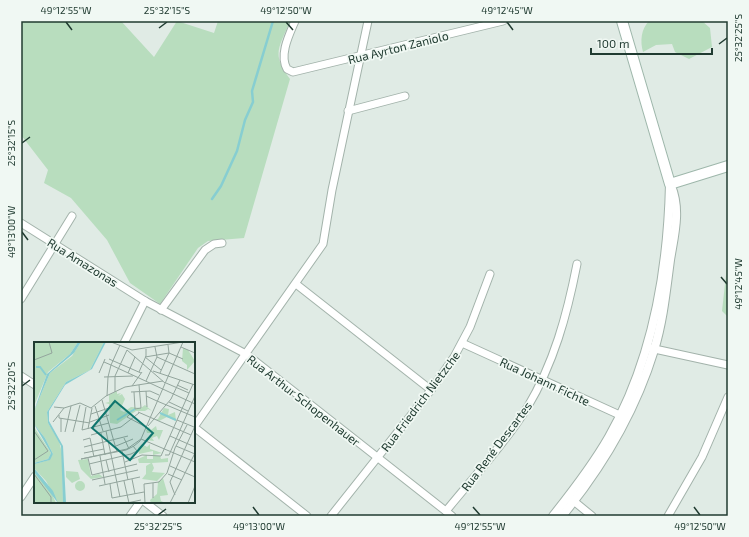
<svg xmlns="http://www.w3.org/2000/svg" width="749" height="537" font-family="'Exo 2',sans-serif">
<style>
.green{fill:#b8ddbe}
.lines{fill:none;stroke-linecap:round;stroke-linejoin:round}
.stream{stroke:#87ced1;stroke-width:2.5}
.minor-casing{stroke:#a3b3ab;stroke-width:9}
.tertiary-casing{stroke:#a3b3ab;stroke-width:10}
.secondary-casing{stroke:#9eb7ab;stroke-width:12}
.minor{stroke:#fff;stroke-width:7}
.tertiary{stroke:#fff;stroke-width:8}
.secondary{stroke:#fff;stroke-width:10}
.ticks{fill:none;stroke:#203b31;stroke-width:1.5}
.labels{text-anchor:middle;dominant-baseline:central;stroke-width:3.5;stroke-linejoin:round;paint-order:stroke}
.street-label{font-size:12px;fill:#203b31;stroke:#f0f8f3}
.inset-river{fill:none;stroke:#87ced1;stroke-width:2}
.inset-road{fill:none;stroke:#93a59d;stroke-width:1}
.view{fill:#0f766e;fill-opacity:0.15;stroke:#0f766e;stroke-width:2}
.inset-edge{fill:none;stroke:#203b31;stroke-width:2}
.neatline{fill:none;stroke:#203b31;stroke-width:1.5}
.ticks-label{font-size:10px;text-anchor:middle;fill:#203b31}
</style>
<rect width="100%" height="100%" fill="#e0ebe5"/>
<g class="green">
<path d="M21,21H121L154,57L177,21L214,33L218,21H290C279,48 271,54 290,79L244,238L208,241L198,248L160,304L130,283L107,240L71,198L44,183L48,170L21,135Z"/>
<path d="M649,21H702L710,28L712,47L689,59L675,52L672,44L656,45L643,52C640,41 641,29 649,21Z"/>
<path d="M728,257V317L722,311Z"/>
</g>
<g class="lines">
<path class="stream" d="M212,199L221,186L237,151L245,120L253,102L252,91L273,21"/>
<defs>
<g id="minor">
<path d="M295,21C289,35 279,55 287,69L293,72L503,21"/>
<path d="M348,111L405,96"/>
<path d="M21,223L145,301L246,354L452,516"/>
<path d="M296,284L431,390"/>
<path d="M21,299L72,216"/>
<path d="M161,310L205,250L214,244L222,243"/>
<path d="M124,343L145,301"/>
<path d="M462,343L624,417"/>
<path d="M650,348L728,365"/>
<path d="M21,376L35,385"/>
<path d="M21,497L35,476"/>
<path d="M570,498L592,516"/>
<path d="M145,502L163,516"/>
<path d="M446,511C473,478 504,444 527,408C554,363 567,315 577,264"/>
<path d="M130,516L140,502"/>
<path d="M307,516L194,427L323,244L332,190L368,21"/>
<path d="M331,516L431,390L454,357L470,327L490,274"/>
<path d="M668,516L702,457L728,397"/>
</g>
<g id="tertiary">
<path d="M553,516C573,491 593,465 609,437C653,360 668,271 670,184"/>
<path d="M562,516C603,466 635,412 654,350C663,321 666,290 670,260C674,235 681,210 671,186"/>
</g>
<path id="secondary" d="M622,21L670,184L728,166"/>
</defs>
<use href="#minor" class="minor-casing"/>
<use href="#tertiary" class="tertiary-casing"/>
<use href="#secondary" class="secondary-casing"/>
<use href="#minor" class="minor"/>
<use href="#tertiary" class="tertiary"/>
<use href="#secondary" class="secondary"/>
</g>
<path class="ticks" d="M66,22L72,30M286,22L293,30M507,22L513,30M159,28L167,22M719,44L727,38M22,143L30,137M22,232L28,240M721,277L727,284M22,386L30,380M253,507L259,515M473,507L480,515M694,507L700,515M158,515L166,509"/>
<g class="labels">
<g class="street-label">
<text transform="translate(398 47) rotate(-14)">Rua Ayrton Zaniolo</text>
<text transform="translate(83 262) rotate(32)">Rua Amazonas</text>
<text transform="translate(545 381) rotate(25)">Rua Johann Fichte</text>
<text transform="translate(304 400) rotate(38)">Rua Arthur Schopenhauer</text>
<text transform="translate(420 401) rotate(-53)">Rua Friedrich Nietzche</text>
<text transform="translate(496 446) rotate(-53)">Rua René Descartes</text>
</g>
</g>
<g transform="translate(34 342)">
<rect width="161" height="161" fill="#e0ebe5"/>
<path d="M0,0H44L36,12L14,30L0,64ZM47,0H70L56,28L32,40L13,70L14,81L25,99L28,111L29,161H24L12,139L1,127V122L15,118L19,112L11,96L0,82V69L16,31L38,14ZM149,6L154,8L161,19L153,28V23L148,19ZM83,49V52L87,51L84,54L88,52L91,57L86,68L90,70L97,65L107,66L111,63L118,69L114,67L111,69H102L83,82L76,81L75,62L71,61L75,60V53ZM130,66L135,67L134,73L141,70L142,79L133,75L125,79L121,77H124ZM122,84L123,88H129L125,98L123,94L118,96L120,99L111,98L119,91H113L112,88L115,85L117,88ZM0,85L17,111L14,117L0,121ZM108,102L113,105L116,102V107L128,111L119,113V109L105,112L104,106ZM113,113V117H119V114H126L127,117L134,116V120L118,121L120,126L118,130L131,131L123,139L108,137L112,132V124L117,121H105L104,117ZM54,117L57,134L65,132L69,135L57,137L47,127L44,118ZM32,129L44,130L46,137L38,141L32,135ZM0,130L16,148L22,161H0ZM129,136L134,153L126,154L127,159L131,161H117L116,158L123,152L124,140ZM41 144a5 5 0 1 1 10 0a5 5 0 1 1-10 0Z" fill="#b8ddbe"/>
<path d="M44,0H47L40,11L16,31L0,69L13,32L36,12ZM70,0H72L58,27L31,43L15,69V79L29,104L32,161H29L27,104L14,81L13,70L32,40L56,28ZM0,82L11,96L19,112L16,118L1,122L0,126L19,149L24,161L0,130V121L14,117L17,111Z" fill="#87ced1"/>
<path class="inset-river" d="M2,25H6L12,33M126,71L142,78M83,78L101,67"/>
<path class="inset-road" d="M77,0L98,8L149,0M149,0L107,97L161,120M86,3L77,23L161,62M121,5L123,15L161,32M147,5L161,11M93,8L131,41M135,11L149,17M111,15L135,11M111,15L127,28M75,17L107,31M0,18L18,11L15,0M70,20L77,23L74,35L73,54M119,29L161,43M105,30L112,14V7M65,31L71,17M94,31L101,15M126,31L135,11L134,3M70,35L99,34M112,39L123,15M132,41L155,51M143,43L154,48M98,44L108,30M112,49L113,65M81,50V34L93,8M97,50L116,49L125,53M100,50L101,67L107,66L105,43M112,54L123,59M68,58L83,110M123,59L161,75M135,60L154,69M61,64L69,89M20,65L30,66L46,61L57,66L72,54L91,45L129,39M52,65L48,88L75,81M104,70L157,93M57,72L75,66M96,72L93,75L112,85M25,73V76L56,81M143,78L160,85M19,80L30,66M56,80L75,73M114,84L137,57L146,38M54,87L58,66M0,89L14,109L0,118M72,89L86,155M27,90V76M31,90L37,64M39,90L46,63M67,91L71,113M57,93L87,85L105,71M136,94L161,105M90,96L95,107M107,97L106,99L100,104L92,108L47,117L93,107ZM49,98L56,96L60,115M82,104L99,97M142,104L161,112M50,105L94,94M88,109L94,138M50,111L70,107M131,113H135L161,54M66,114L71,142M54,116L58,133L103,122M72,118L75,130M91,120L108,113L127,114L159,42M55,122L97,112L103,109L99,104M136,124L161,135M0,132L17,155V161M134,132L148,138M98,137L101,152M58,138L104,128M90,139L95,161M119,141V156M76,142L78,156L110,150M65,144L106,135M141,153L136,140L161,84M93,161L107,158M111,161L110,142L125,140L133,131L141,106L153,83M136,161L161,111M154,161L161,144"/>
<path class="view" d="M81,59L119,91L96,118L58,86Z"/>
<rect width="161" height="161" class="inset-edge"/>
</g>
<rect width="749" height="537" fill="none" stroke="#f0f8f3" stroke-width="44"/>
<path d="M591 48v6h121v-6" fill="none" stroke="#203b31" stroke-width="2"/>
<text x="597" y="48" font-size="12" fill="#203b31" stroke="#f0f8f3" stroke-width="3" paint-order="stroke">100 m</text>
<rect x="22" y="22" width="705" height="493" class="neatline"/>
<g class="ticks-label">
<text x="66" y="14">49°12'55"W</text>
<text x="167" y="14">25°32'15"S</text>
<text x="286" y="14">49°12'50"W</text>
<text x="507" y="14">49°12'45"W</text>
<text transform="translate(738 38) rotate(-90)" y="4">25°32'25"S</text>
<text transform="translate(11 143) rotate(-90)" y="4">25°32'15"S</text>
<text transform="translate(11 232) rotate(-90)" y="4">49°13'00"W</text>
<text transform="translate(738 284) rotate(-90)" y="4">49°12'45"W</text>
<text transform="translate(11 386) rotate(-90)" y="4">25°32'20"S</text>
<text x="158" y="530">25°32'25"S</text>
<text x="259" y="530">49°13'00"W</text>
<text x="480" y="530">49°12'55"W</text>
<text x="700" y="530">49°12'50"W</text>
</g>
</svg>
